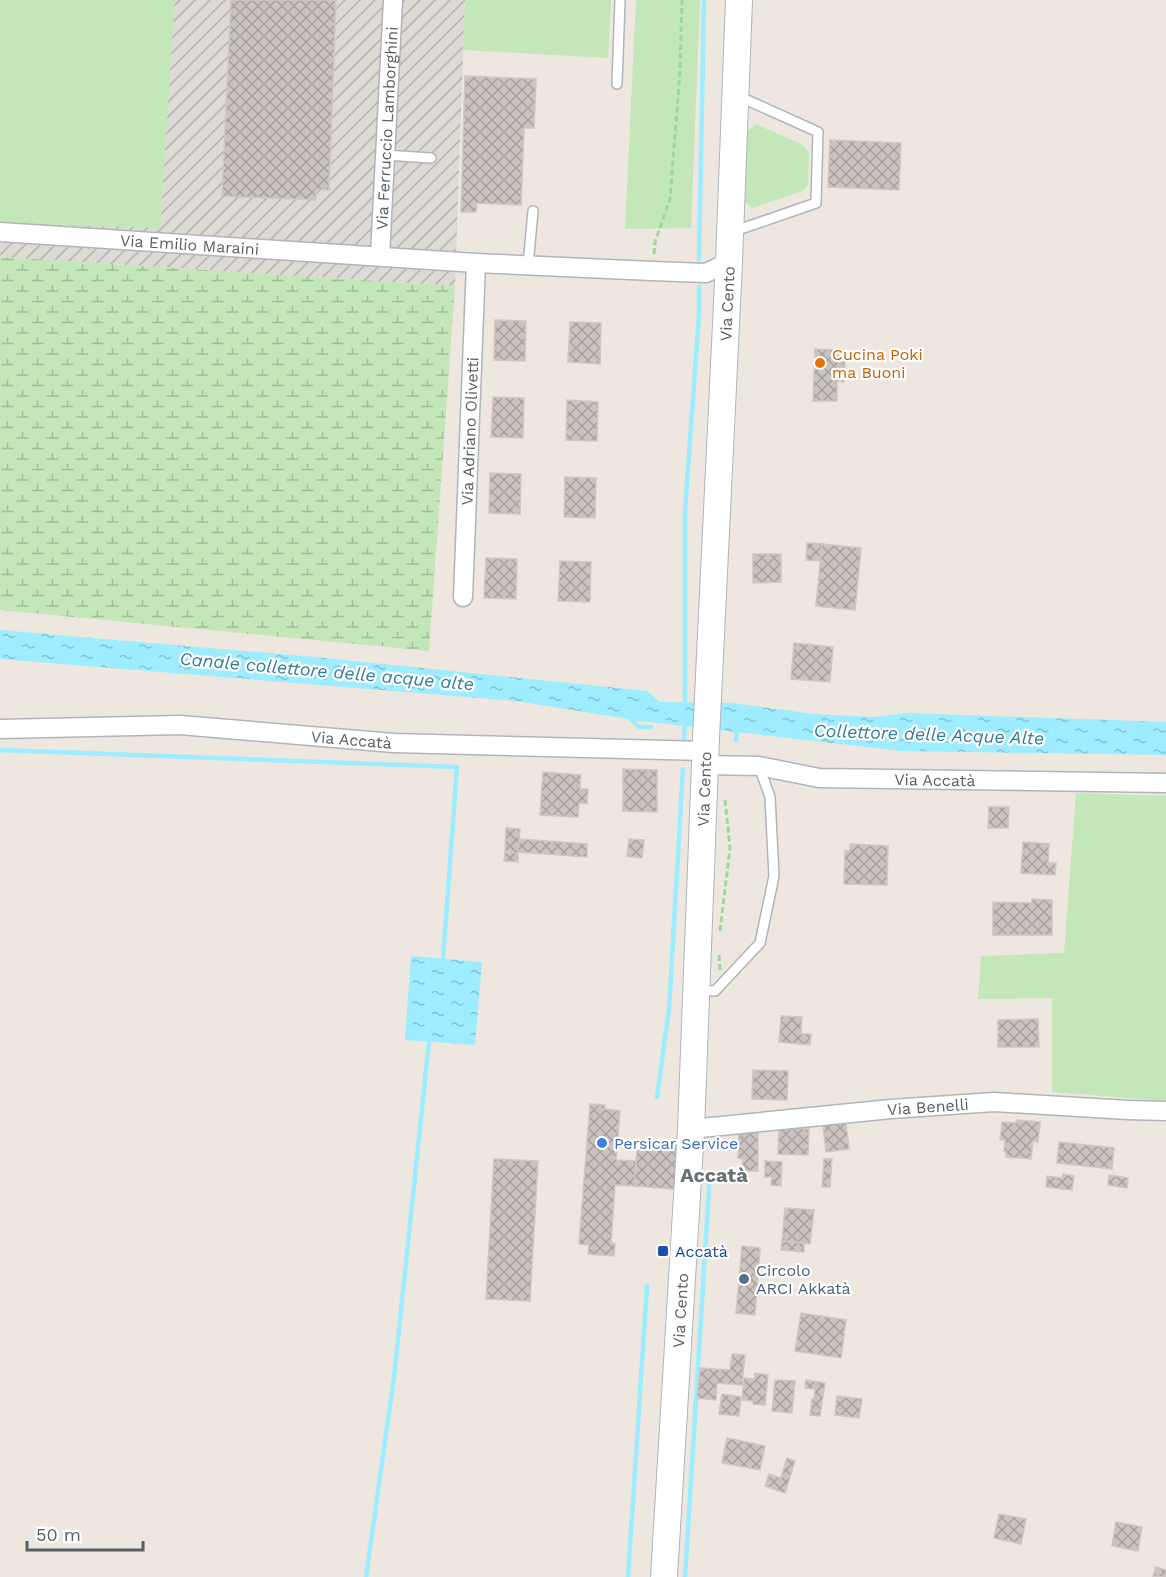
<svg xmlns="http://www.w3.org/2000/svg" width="1166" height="1577" font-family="'Work Sans',sans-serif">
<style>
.industrial{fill:url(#industrial-furrows)}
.green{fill:#c4e7ba}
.wetland{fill:url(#wetland-marsh)}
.water{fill:url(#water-ripples)}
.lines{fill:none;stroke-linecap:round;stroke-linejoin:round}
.stream{stroke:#9decff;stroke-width:4.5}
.building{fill:url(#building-cross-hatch);stroke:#d2c6be;stroke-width:1.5}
.service-casing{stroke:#b1b5b9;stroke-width:12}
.minor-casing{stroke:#b1b5b9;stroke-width:21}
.secondary-casing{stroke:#afb6b9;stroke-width:28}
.path{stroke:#9cd99d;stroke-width:3;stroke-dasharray:6 3;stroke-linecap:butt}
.service{stroke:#fff;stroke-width:9}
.minor{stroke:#fff;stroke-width:18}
.secondary{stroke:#fff;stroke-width:26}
.food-dot{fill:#e8710a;stroke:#fff;stroke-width:2}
.shop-dot{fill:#3f7fe0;stroke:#fff;stroke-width:2}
.transit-dot{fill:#1a4fb4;stroke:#fff;stroke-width:2}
.service-dot{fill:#5c6f8a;stroke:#fff;stroke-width:2}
.labels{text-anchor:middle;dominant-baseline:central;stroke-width:4.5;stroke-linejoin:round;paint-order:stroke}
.street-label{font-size:16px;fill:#585f62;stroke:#fff}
.food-label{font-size:16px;fill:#c56008;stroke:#fff;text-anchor:start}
.shop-label{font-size:16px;fill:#366cbe;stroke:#fff;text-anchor:start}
.transit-label{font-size:16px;fill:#164399;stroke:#fff;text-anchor:start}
.service-label{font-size:16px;fill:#4e5e75;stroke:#fff;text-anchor:start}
.water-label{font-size:18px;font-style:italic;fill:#2f7e9b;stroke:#fff}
.quarter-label{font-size:20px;font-weight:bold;fill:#697174;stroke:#fff}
</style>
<defs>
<pattern id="industrial-furrows" width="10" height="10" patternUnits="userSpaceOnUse" patternTransform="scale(1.5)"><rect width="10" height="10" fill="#ddd9d4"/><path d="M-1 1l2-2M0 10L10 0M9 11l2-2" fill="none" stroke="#b6b3af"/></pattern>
<pattern id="wetland-marsh" width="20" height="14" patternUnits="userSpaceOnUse" patternTransform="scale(1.5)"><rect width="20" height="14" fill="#c4e7ba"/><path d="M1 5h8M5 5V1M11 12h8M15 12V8" fill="none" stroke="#a2be9b"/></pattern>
<pattern id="water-ripples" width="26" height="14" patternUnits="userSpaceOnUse" patternTransform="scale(1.5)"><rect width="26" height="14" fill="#9decff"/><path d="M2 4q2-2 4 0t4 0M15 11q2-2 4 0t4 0" fill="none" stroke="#83c2d2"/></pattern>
<pattern id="building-cross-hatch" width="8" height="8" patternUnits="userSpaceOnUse" patternTransform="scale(1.5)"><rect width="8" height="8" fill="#cac3bf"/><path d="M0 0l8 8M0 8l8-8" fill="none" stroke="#a7a29f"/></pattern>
</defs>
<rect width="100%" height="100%" fill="#ede7df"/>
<path class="industrial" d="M0,0H465L455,286L0,257Z"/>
<g class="green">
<path d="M0,0H175L160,228L0,223Z"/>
<path d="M465,0H611L608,58L463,50Z"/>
<path d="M636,0H700L691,228L625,229Z"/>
<path d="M756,124L803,145L809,152L808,185L803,191L752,208L744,201L747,132Z"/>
<path d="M1076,793L1166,796V1101L1052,1092V998L978,999L981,956L1064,953Z"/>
</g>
<path class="wetland" d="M0,257L455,286L429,651L0,610Z"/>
<g class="water">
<path d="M0,630L315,657L647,691L660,702L732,703L814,714L874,717L905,713L1166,722V755L901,751L641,721L516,701L0,659Z"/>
<path d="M411,956L482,962L475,1045L405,1040Z"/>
</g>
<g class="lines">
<g class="stream">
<path d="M699,259L704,0"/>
<path d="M685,706V510L699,316V287"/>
<path d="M628,716L639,727H651"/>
<path d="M736,740L737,727"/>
<path d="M684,741L685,720"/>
<path d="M0,750L457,767L443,959"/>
<path d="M657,1097L669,1009L683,769"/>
<path d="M366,1577L394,1377L429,1042"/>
<path d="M628,1577L647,1286"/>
<path d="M685,1577L710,1172"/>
</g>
</g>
<g class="building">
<path d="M231,0H336L329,190L316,189V200L222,196Z"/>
<path d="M465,76L536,79L534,128H524L521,205L477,203L476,212H461Z"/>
<path d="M830,140L901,143L899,190L828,187Z"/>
<path d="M495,320L526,321L525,361L494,360Z"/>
<path d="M570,322L601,323L600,364L568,362Z"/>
<path d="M815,349L839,350V362H845L844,382L837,381V401H813Z"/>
<path d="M493,397L524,398L523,438L491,437Z"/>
<path d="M567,400L598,402L597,441L566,440Z"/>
<path d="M490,473L521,474L520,514L489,513Z"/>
<path d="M565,477L596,478L595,518L564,517Z"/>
<path d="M807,543L822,544L821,561L806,560Z"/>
<path d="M822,544L861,548L855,610L816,606Z"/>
<path d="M753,554H781V582L753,583Z"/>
<path d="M486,558L517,559L516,599L484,598Z"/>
<path d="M560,561L591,562L590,602L558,601Z"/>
<path d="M794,643L833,647L830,682L791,679Z"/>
<path d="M623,769L657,770V812L623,811Z"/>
<path d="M543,772L581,775L580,789H588L587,804L579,803L578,817L540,815Z"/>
<path d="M989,807H1009L1008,828H988Z"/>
<path d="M506,828L520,829L518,853L505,852Z"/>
<path d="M519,839L587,844V857L518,852Z"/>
<path d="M629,839L644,840L642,858L627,856Z"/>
<path d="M1023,842L1049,844L1048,863H1056L1055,875L1021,873Z"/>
<path d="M850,844L888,846L887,885L844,884L845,851H850Z"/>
<path d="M505,852L518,853V862L504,861Z"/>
<path d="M1032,899L1052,900V935H993V902L1032,903Z"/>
<path d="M781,1016L802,1017L801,1034H811L810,1045L779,1042Z"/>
<path d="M1038,1019L1039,1047H998V1020Z"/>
<path d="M753,1070L788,1071L787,1100L752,1099Z"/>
<path d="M590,1104L605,1105V1109L620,1111L616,1160L636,1161L634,1186L615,1185L611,1243L615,1244L614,1256L588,1254L589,1245L579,1244Z"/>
<path d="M1017,1120L1040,1122L1038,1142L1033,1141L1031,1159L1006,1157V1151H1004L1005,1140H1000L1002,1122L1016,1123Z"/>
<path d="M846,1123L849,1149L826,1152L823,1125Z"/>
<path d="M779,1128L809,1129L808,1155L778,1154Z"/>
<path d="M739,1132H758V1171H742L743,1159L738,1158Z"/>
<path d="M1059,1142L1114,1148L1112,1169L1057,1163Z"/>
<path d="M651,1143L677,1145L674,1189L634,1186L637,1149L651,1150Z"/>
<path d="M494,1159L538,1161L530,1301L486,1299Z"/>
<path d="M824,1159H832L830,1187H822Z"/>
<path d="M765,1161L782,1162L781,1186L771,1185L772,1177H765Z"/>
<path d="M1063,1174L1074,1176L1072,1190L1046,1187L1047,1176L1062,1178Z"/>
<path d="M1109,1175L1128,1178L1127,1188L1108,1185Z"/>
<path d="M785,1208L814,1210L810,1244L782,1241Z"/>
<path d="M782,1241L804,1243V1252L781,1250Z"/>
<path d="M742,1246L760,1248L755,1315L736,1313Z"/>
<path d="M801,1313L846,1320L841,1358L795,1351Z"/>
<path d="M732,1354L745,1355L742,1385L717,1383L716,1400L697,1398L700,1368L730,1370Z"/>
<path d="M755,1373L768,1375L765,1405L753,1404V1401L742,1400L744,1378L755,1379Z"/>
<path d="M775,1380L795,1381L792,1413L772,1411Z"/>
<path d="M806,1380L825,1383L820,1416L810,1415L812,1399H814L815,1389L805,1388Z"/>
<path d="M722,1394L741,1397L739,1416L719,1414Z"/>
<path d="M837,1396L862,1399L859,1418L835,1415Z"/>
<path d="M727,1438L765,1446L760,1470L722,1463Z"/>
<path d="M787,1458L795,1461L785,1493L765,1486L769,1474L781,1478Z"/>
<path d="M999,1514L1026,1519L1021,1544L994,1538Z"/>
<path d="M1116,1522L1142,1527L1138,1551L1112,1546Z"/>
<path d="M1156,1567L1166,1570V1577L1153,1576Z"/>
</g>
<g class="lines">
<defs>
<g id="service">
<path d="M617,84L620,0"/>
<path d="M385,155L431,158"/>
<path d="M732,232L816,203L818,132L738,96"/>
<path d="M528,266L533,211"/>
<path d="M697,990L715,991L760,943L774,876L770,797L759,766"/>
</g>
<g id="minor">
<path id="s1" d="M0,232L476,263L652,271L706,273L729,262"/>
<path id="s2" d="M380,256L393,0"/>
<path id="s3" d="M463,597L476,263"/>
<path id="s4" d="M0,729L180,725L394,743L705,751"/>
<path id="s5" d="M705,765L759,766L819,778L1166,783"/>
<path id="s6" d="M691,1129L891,1109L994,1102L1128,1110L1166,1111"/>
</g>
<g id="secondary">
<path id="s7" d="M664,1577L691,1129L706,738L729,262L739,0"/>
</g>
</defs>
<use href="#service" class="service-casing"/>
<use href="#minor" class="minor-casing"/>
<use href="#secondary" class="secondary-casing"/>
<g class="path">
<path d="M654,254L655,242L670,199L680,71L682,0"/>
<path d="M720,931L730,848L725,800"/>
<path d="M719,955L720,970"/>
</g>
<use href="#service" class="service"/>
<use href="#minor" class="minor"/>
<use href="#secondary" class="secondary"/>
</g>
<circle class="food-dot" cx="820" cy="363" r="6"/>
<circle class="shop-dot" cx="602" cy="1143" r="6"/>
<rect class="transit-dot" x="657" y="1245" width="12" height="12" rx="3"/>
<circle class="service-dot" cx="744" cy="1279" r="6"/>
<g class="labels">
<g class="street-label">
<text stroke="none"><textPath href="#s2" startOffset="128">Via Ferruccio Lamborghini</textPath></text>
<text stroke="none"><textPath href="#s1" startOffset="190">Via Emilio Maraini</textPath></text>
<text stroke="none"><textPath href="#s7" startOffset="1275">Via Cento</textPath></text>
<text stroke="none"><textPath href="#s3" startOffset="166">Via Adriano Olivetti</textPath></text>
<text stroke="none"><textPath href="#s4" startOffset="352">Via Accatà</textPath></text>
<text stroke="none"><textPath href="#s5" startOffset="231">Via Accatà</textPath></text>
<text stroke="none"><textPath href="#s7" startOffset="789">Via Cento</textPath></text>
<text stroke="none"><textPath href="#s6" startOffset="238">Via Benelli</textPath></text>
<text stroke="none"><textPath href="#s7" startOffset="267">Via Cento</textPath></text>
</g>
<g class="food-label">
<text x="832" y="354">Cucina Poki<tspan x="832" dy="18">ma Buoni</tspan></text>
</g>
<g class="shop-label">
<text x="614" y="1143">Persicar Service</text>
</g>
<g class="transit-label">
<text x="675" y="1251">Accatà</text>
</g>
<g class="service-label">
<text x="756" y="1270">Circolo<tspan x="756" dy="18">ARCI Akkatà</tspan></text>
</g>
<g class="water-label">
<text transform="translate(327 671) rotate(5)">Canale collettore delle acque alte</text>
<text transform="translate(929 734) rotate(2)">Collettore delle Acque Alte</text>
</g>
<g class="quarter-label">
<text x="714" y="1175">Accatà</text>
</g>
</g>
<path d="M27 1541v9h116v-9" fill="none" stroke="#585f62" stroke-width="3"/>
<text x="36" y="1541" font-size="18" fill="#585f62" stroke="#ffffff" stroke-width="4.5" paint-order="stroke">50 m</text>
</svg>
